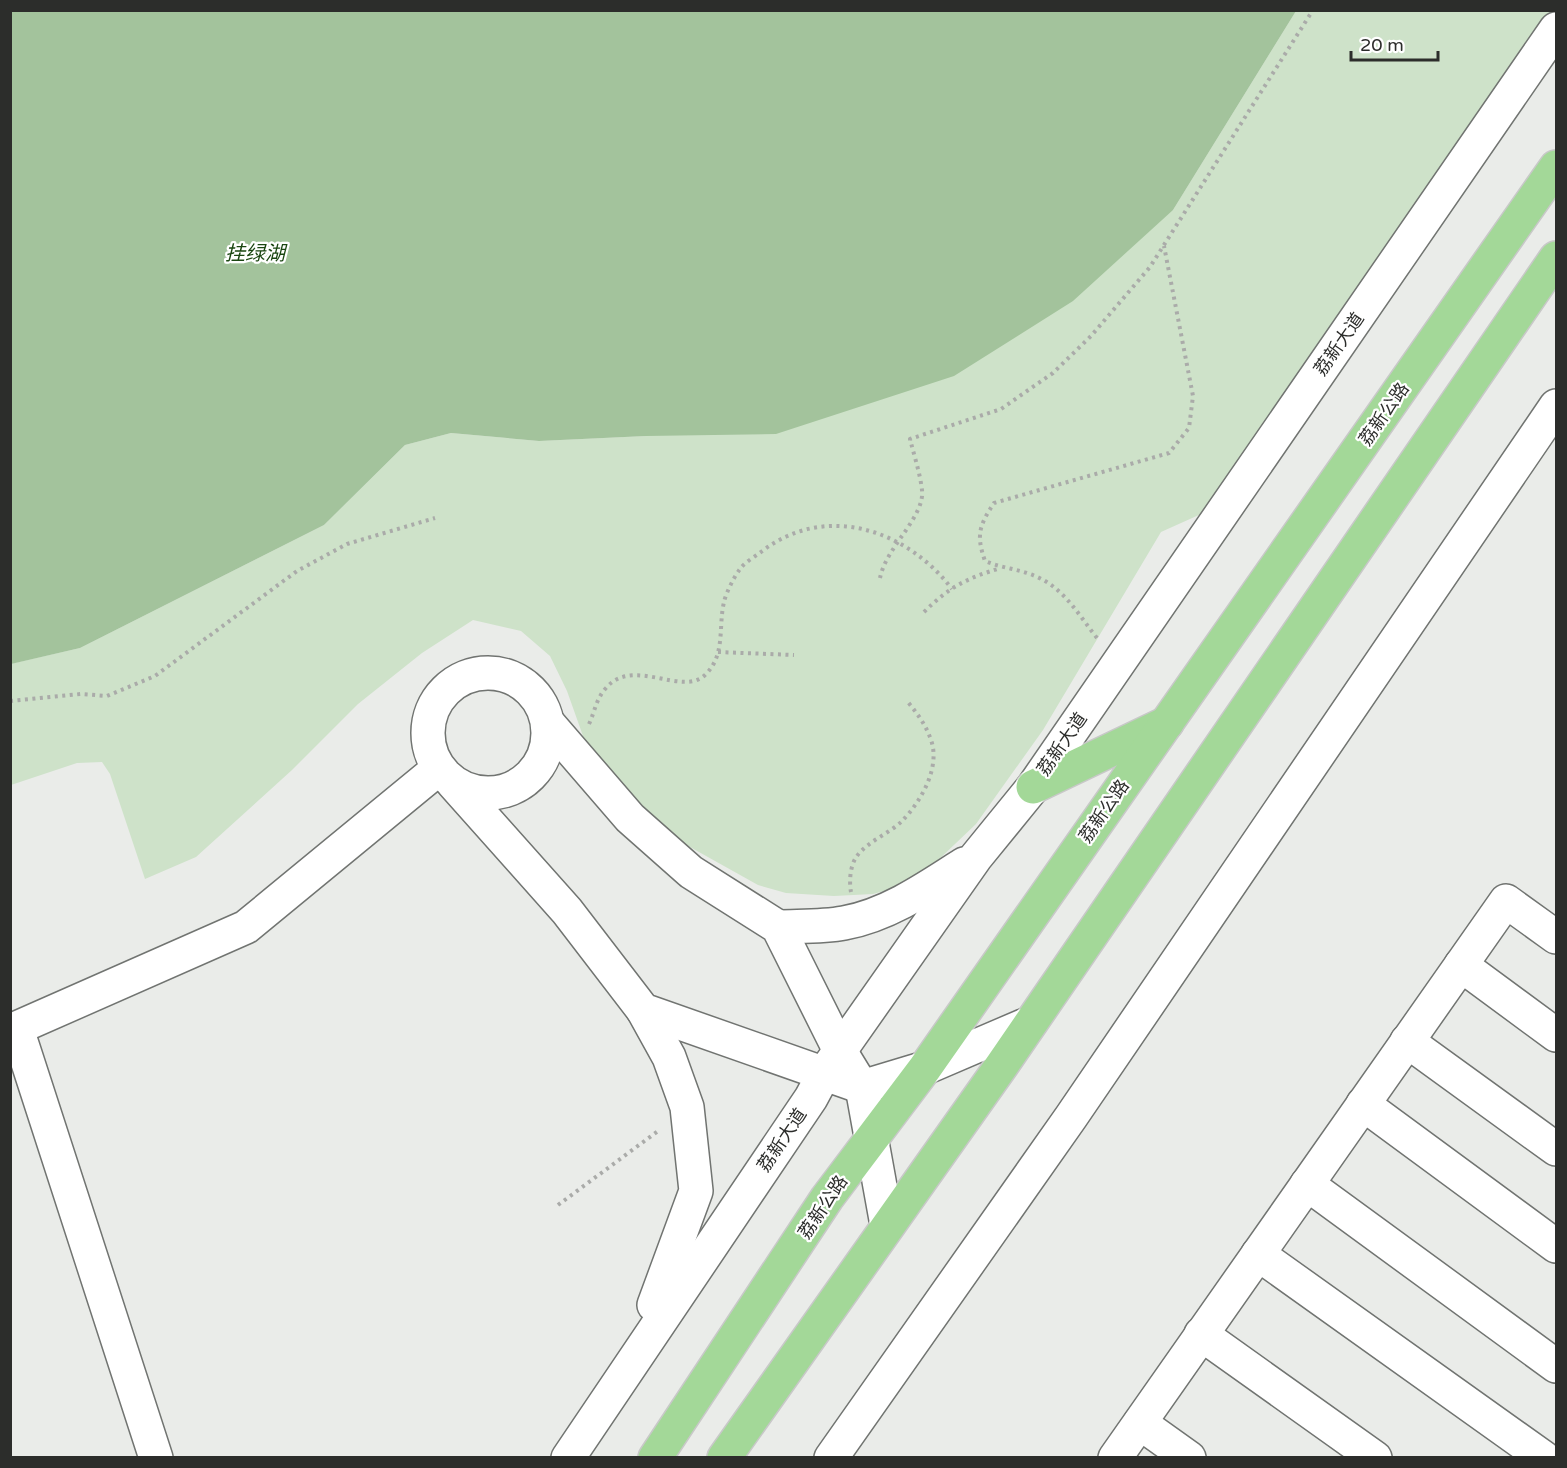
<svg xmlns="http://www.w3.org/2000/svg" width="1567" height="1468" font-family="'Varela Round','Noto Sans SC',sans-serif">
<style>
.green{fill:#cee2c9}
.water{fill:#a3c39c}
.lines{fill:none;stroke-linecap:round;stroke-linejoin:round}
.minor-casing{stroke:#717471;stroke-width:36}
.major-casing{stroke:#c8c8c8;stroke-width:36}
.path{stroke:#aaaba9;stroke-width:4;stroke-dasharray:3 4.5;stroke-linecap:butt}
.minor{stroke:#fff;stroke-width:33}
.major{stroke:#a3d898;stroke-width:33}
.labels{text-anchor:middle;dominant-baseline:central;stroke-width:4.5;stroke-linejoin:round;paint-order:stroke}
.street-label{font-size:18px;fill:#2c2d2b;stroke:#fff}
.water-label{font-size:20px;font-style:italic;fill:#1a4611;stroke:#fff}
</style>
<rect width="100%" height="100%" fill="#eaece9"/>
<path class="green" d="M1296,11H1556V29L1230,501L1161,532L1043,730L976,824L934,864L906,885L873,894L834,896L786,893L758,885L681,842L607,777L583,736L567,691L550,656L521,631L473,620L422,653L358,704L292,770L196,857L145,879L110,774L102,762L77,763L11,785L10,664L80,648L324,525L405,445L451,433L539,441L646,436L1173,210Z"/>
<path class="water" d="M10,11L11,10L1296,11L1173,210L1073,301L954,376L776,434L646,436L539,441L451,433L405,445L324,525L80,648L11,664Z"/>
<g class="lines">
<defs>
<g id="minor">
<circle cx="488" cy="733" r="60"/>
<path d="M548,723L630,818L691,872L778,927L840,1051L862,1087L887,1225"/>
<path d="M453,783L567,911L643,1010L862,1087L925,1068L1030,1023"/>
<path d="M778,927C800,926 823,927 844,923C888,915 927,888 964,864"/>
<path d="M1461,965L1556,1035"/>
<path d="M643,1010L669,1057L687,1107L696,1191L654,1305"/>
<path d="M17,1029L156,1458"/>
<path d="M10,1031L246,927L438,769"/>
<path d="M1407,1041L1556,1149"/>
<path d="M1363,1104L1556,1246"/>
<path d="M1307,1184L1556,1366"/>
<path d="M1258,1254L1544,1458"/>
<path d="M1201,1334L1375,1458"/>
<path d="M1140,1423L1189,1458"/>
<path d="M568,1458L811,1098L825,1072L976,857L1033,787L1556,29"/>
<path d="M831,1458L1071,1117L1556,406"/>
<path d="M1115,1458L1506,901L1556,937"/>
</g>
<g id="major">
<path d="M1033,787L1167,723"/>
<path d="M655,1458L827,1198L925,1068L1556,167"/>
<path d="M724,1458L1002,1065L1556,258"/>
</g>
</defs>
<use href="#minor" class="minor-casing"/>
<use href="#major" class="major-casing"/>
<g class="path">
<path d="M880,578C886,547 925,517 922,490C920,473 914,455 910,439L1001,409L1053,373L1091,336L1150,267L1313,10"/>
<path d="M924,612C949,587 967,578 1001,568"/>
<path d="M1097,638C1078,614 1064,588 1035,576C1019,569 1001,568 985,561C976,535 979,526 994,503L1169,453L1189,428L1193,396L1164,246"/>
<path d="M718,652L794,655"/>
<path d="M10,701L81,694L107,696L155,676L297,571L347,544L435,518"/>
<path d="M589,724C595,711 596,699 606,688C633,656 682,697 705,675C726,655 718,627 724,602C726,593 734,577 740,569C744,563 754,557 761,552C825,502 906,529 952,589"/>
<path d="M851,892C849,882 850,865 857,856C867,842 888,834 901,822C920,803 941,768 931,740C926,725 917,713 907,701"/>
<path d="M558,1205L658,1131"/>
</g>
<use href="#minor" class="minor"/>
<use href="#major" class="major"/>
</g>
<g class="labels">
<g class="street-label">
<text transform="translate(1339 344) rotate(-55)">荔新大道</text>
<text transform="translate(1384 414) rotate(-55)">荔新公路</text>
<text transform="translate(1062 744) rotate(-55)">荔新大道</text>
<text transform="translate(1104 811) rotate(-55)">荔新公路</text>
<text transform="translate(782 1140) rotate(-56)">荔新大道</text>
<text transform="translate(823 1207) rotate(-56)">荔新公路</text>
</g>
<g class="water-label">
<text x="255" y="254">挂绿湖</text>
</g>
</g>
<rect width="1567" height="1468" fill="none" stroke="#2c2d2b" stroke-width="24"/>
<path d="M1351 51v9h87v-9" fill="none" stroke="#2c2d2b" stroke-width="3"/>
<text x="1360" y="51" font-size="18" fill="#2c2d2b" stroke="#ffffff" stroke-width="4.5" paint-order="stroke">20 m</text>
</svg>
